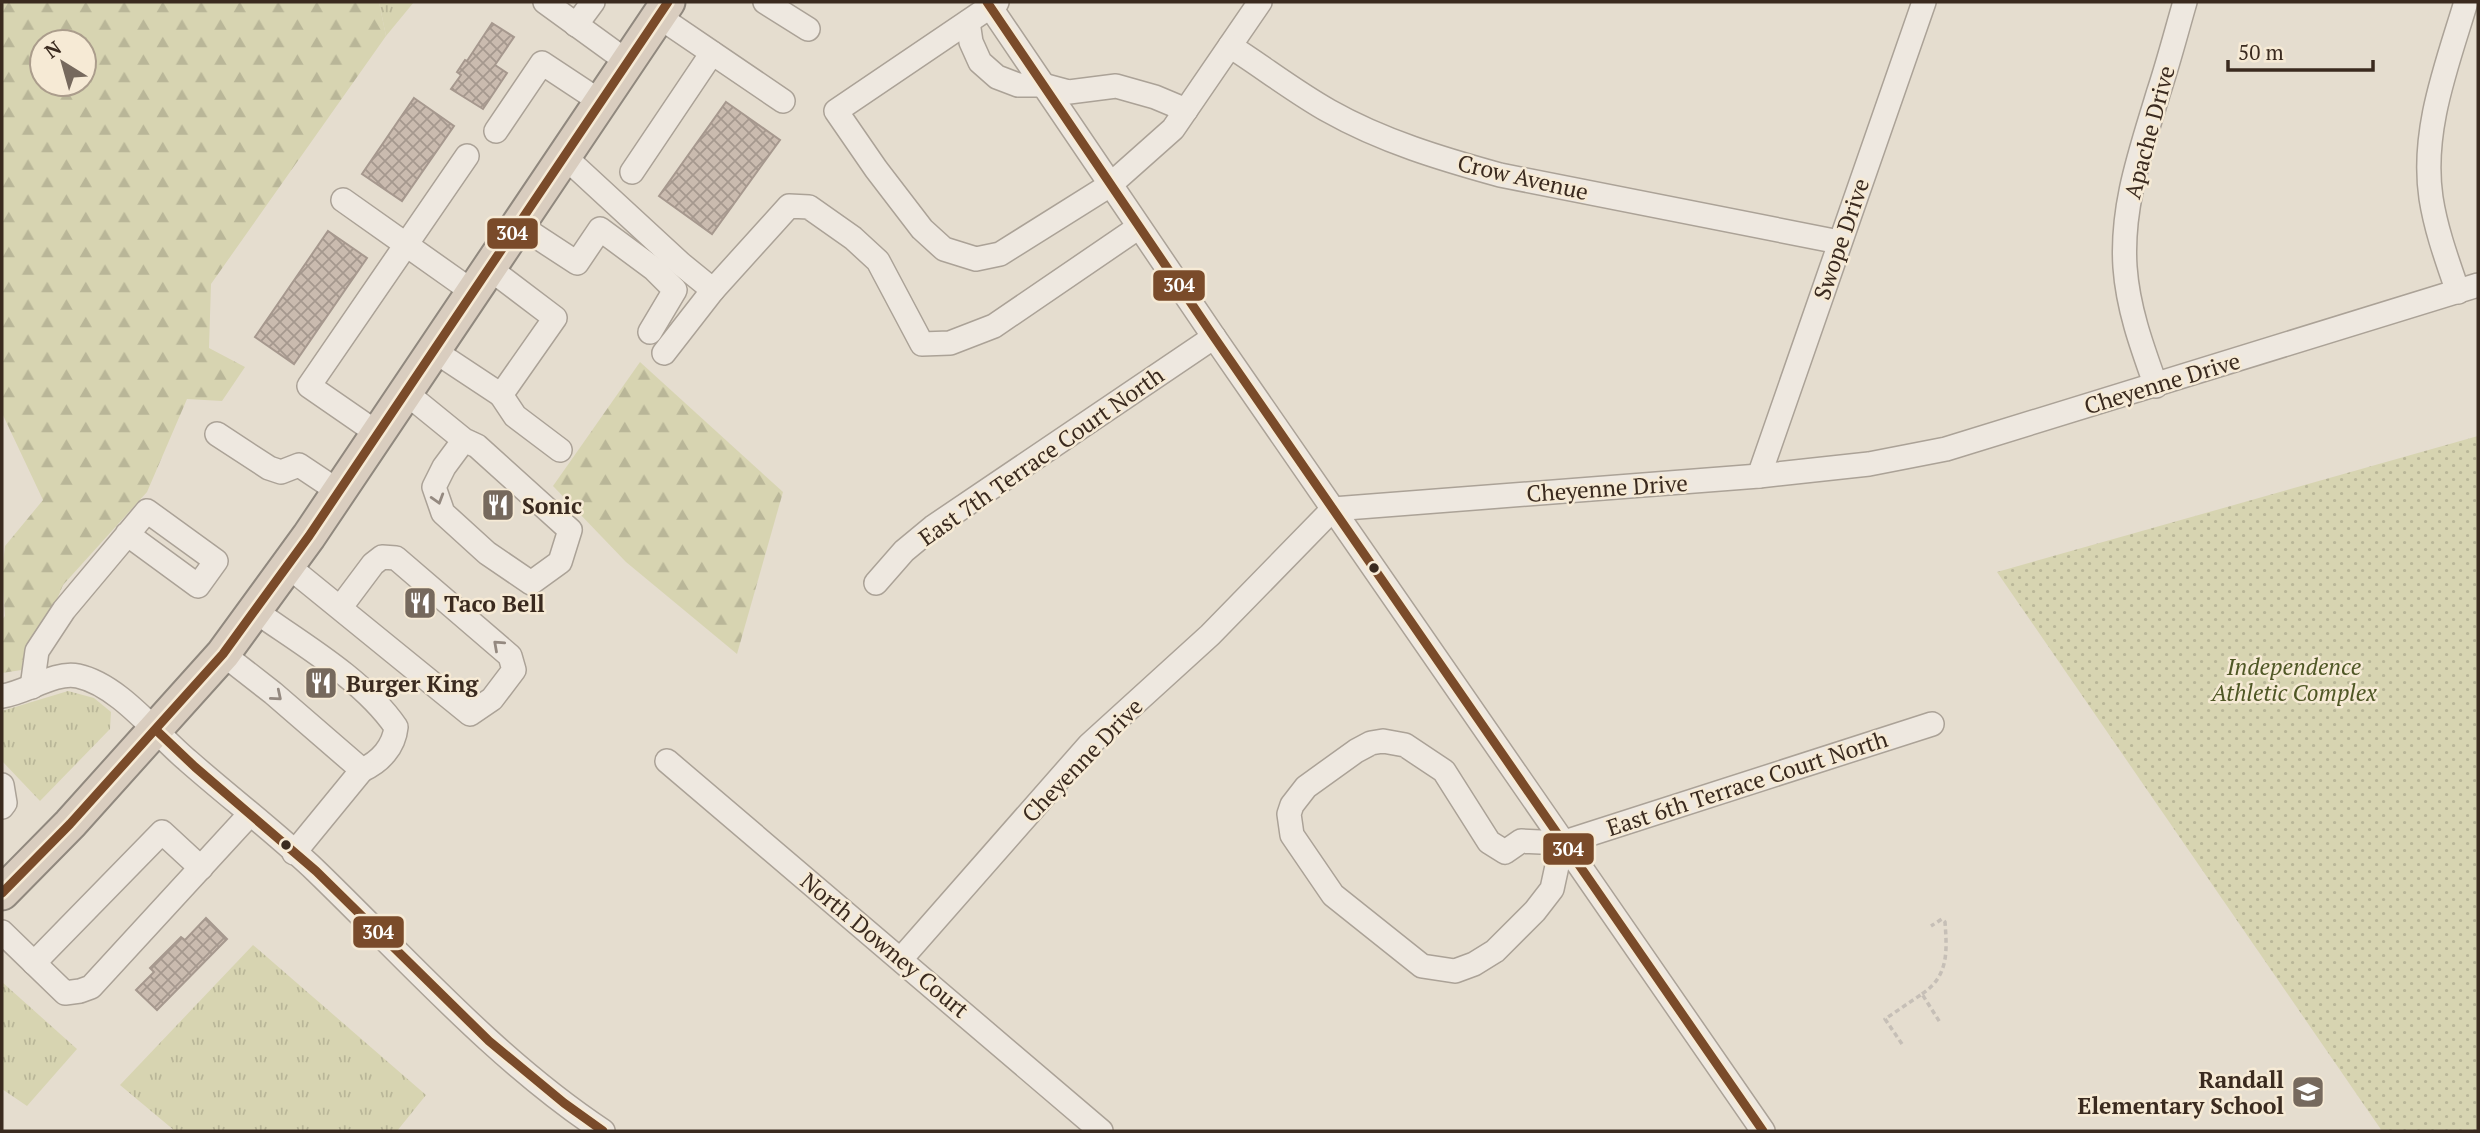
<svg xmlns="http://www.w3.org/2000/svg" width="2480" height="1133" font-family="'PT Serif',serif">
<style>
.grass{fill:url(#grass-tufts)}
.forest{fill:url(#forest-firs);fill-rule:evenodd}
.park{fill:url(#park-dots)}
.building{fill:url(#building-cross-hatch);stroke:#a6988e;stroke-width:2}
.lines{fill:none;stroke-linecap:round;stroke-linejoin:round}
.minor-casing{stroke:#aba297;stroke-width:26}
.highway-casing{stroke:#90887e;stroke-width:37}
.path{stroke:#c6bfb7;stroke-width:3.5;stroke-dasharray:5 3.5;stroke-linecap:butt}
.minor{stroke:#eee8e0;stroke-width:23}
.highway{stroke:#d9cdbf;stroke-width:33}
.bus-1-casing{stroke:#f6ead5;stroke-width:14}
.bus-1{stroke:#7a4b2a;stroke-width:9}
.oneway{stroke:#948980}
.bus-dot{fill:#3a2a1f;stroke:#f6ead5;stroke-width:2.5}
.labels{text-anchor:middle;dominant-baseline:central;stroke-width:5;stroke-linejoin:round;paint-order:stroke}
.street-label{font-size:23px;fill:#3a2a1f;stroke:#f6ead5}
.poi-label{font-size:23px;font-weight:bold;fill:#3a2a1f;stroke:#f6ead5;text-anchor:start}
.park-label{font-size:23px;font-style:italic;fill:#4f5725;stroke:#f6ead5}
.line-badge{stroke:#f6ead5;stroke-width:2.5}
.badge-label{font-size:19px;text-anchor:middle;font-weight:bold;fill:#fff}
</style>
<defs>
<pattern id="grass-tufts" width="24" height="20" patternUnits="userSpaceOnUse" patternTransform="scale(1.75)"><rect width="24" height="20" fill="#d7d4b1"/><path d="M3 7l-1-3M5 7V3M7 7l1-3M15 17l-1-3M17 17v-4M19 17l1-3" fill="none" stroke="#b9b698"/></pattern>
<pattern id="forest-firs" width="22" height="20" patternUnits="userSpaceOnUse" patternTransform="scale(1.75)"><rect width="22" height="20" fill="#d7d4b1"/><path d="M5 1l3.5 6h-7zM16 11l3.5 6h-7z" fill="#b9b698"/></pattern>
<pattern id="park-dots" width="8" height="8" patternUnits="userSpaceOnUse" patternTransform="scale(1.75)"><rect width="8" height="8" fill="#d7d4b1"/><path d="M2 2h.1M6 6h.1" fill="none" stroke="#b9b698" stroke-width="1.8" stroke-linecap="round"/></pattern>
<pattern id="building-cross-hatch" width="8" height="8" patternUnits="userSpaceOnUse" patternTransform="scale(1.75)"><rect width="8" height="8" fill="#cabbaf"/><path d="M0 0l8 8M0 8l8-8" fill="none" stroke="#a5988e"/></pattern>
</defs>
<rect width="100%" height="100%" fill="#e5ddcf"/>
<g class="grass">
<path d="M379,2H414L386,36Z"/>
<path d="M68,691L94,698L111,712L110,729L40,801L2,761V711Z"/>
<path d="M253,945L426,1095L397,1131H175L120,1085Z"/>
<path d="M2,982L77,1049L27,1106L2,1089Z"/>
</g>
<g class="forest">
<path d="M2,2H379L386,36L211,284L209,348L245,367L222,401L187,399L147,492L63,585L28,669L2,673V620L5,616L2,573L5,546L43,500L2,413ZM42,42H84V84H42Z"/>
<path d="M640,362L783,492L737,654L626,562L553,486Z"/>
</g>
<path class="park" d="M2478,436V1131H2382L1997,572Z"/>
<g class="building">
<path d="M492,23L514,37L495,65L507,73L483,109L451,89L461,75L457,72L465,60L467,61Z"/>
<path d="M414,98L454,126L402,201L362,174Z"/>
<path d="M726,102L780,140L712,234L659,196Z"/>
<path d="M328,231L367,258L294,364L255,337Z"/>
<path d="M206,918L227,939L157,1010L136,990L154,972L150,968L181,937L185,940Z"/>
</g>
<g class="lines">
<defs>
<g id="minor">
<path d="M545,2L629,63"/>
<path d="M765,2L808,29"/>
<path d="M987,2L1214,337L1763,1131"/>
<path d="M997,2L836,111L876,169L922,229L944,249L976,259L1000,254L1110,185L1173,129L1260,2"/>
<path d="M658,16L783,101"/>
<path d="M968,22L971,42L980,62L997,77L1018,85H1043L1069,92L1116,86L1155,97L1186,110"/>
<path d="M576,25L593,2"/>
<path d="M1230,46C1263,67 1295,92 1329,111C1382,141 1442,159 1500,175L1839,242"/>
<path d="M496,131L542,63L601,102"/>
<path d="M565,157L681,264L713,290L789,206L809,207L853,238L878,261L922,344L950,343L994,326L1139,227"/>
<path d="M632,172L712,53"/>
<path d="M343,200L473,292"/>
<path d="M519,225L577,263L600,229L654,269L675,290L650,332"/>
<path d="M2458,292C2447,260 2436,230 2431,198C2421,131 2447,65 2466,2"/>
<path d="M433,350L501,395L555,318L489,268"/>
<path d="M664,353L713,290"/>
<path d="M2156,386C2142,347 2128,309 2125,267C2121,206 2141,151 2158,94C2168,64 2176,33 2185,2"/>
<path d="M405,392L464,440L477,446L570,530L560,562L531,583L487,553L443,513L434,487L444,467L464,440"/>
<path d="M501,395L515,416L560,450"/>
<path d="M377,433L309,386L467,156"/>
<path d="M217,434L269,468L281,472L299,465L338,491"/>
<path d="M1759,476L1924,2"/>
<path d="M288,566L470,714L492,699L514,670L510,656L396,558L382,557L373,564L340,608"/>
<path d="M876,583L904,551L933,527L1214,337"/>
<path d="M223,654L273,693L362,770C380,762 394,747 396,727C364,680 302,644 255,611"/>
<path d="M32,687L37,651L64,610L147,511L216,561L198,586L127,534"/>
<path d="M2,696C26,693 54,671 78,676C119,685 156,734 187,760C229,797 275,832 316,871C408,960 496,1060 603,1131"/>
<path d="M667,761L1101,1131"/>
<path d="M2,785L5,803L2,807"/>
<path d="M1562,843L1552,889L1535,911L1495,951L1474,964L1455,971L1422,966L1333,895L1292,835L1289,814L1292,805L1306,787L1356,751L1371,743L1383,741L1405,745L1444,771L1489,842L1505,852L1521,841L1562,843L1932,724"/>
<path d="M294,853L362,770"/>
<path d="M2,932L65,993L80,991L91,987L250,814"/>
<path d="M901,959L1089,745L1210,635L1333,509L1759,476L1869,464L1946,449L2478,285"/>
<path d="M34,963L162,832L201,868"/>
</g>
<path id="highway" d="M2,893L70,824L223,654L309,536L668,2"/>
</defs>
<use href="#minor" class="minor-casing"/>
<use href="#highway" class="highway-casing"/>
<g class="path">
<path d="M1922,994C1949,976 1947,951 1945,922L1942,919L1931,926"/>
<path d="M1902,1044L1885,1019L1922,994L1941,1024"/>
</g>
<use href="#minor" class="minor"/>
<use href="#highway" class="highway"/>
<defs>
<g id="bus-1">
<path d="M987,2L1214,337L1763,1131"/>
<path d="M156,730L195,767L316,871L489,1041L564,1103L603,1131"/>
<path d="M2,893L70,824L223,654L309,536L668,2"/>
</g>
</defs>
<use href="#bus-1" class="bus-1-casing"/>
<use href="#bus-1" class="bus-1"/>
</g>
<defs><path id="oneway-chevron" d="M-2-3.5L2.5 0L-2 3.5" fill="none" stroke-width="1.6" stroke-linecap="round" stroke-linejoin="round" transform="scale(1.75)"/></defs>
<g class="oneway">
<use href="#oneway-chevron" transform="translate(438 499) rotate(73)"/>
<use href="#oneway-chevron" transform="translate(498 645) rotate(-138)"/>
<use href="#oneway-chevron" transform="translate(277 696) rotate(40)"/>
</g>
<defs>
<symbol id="restaurant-square" viewBox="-11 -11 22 22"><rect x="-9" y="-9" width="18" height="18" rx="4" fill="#76695d" stroke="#f6ead5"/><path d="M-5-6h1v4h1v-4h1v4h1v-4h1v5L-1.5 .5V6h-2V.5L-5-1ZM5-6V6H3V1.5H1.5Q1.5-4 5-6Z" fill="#fff"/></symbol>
<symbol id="school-square" viewBox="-11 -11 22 22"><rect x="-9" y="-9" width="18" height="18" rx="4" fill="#76695d" stroke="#f6ead5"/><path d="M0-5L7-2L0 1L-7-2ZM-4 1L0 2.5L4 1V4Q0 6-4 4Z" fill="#fff"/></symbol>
</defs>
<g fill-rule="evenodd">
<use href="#restaurant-square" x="479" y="486" width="38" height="38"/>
<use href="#restaurant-square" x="401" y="584" width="38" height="38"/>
<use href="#restaurant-square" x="302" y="664" width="38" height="38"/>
<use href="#school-square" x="2289" y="1073" width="38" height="38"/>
</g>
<g class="bus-dot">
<circle cx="1374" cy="568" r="6"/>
<circle cx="286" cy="845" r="6"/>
</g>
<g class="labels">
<g class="street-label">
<text transform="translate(2149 132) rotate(-75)">Apache Drive</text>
<text transform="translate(1523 177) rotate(13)">Crow Avenue</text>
<text transform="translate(1841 239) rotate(-71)">Swope Drive</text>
<text transform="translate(2162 383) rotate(-17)">Cheyenne Drive</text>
<text transform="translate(1041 456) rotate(-35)">East 7th Terrace Court North</text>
<text transform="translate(1607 488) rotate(-4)">Cheyenne Drive</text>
<text transform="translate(1082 760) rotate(-46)">Cheyenne Drive</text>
<text transform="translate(1747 783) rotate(-18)">East 6th Terrace Court North</text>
<text transform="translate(885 945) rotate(40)">North Downey Court</text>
</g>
<g class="poi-label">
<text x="522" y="505">Sonic</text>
<text x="444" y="603">Taco Bell</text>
<text x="346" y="683">Burger King</text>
<text x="2284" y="1079" text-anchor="end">Randall<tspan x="2284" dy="26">Elementary School</tspan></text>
</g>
<g class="park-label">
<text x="2294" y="666">Independence<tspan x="2294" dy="26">Athletic Complex</tspan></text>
</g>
</g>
<g class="line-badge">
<rect x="486" y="217" width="53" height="33" rx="7" fill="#7a4b2a"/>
<rect x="1152" y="269" width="54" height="33" rx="7" fill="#7a4b2a"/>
<rect x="1542" y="832" width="53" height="34" rx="7" fill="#7a4b2a"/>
<rect x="352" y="915" width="53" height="34" rx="7" fill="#7a4b2a"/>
</g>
<g class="badge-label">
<text x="512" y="240">304</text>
<text x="1179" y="292">304</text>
<text x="1568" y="856">304</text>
<text x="378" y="939">304</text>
</g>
<rect width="2480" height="1133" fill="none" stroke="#3a2a1f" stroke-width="7"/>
<g transform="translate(63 63) rotate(323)"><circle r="33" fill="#f6ead5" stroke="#ab9d8c" stroke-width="2"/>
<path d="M0-5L12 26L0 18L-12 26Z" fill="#76695d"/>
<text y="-10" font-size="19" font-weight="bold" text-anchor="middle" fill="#3a2a1f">N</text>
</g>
<path d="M2228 60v10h145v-10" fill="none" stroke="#3a2a1f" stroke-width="3.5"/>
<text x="2238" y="60" font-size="21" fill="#3a2a1f" stroke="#f6ead5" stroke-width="5" paint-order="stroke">50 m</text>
</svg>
